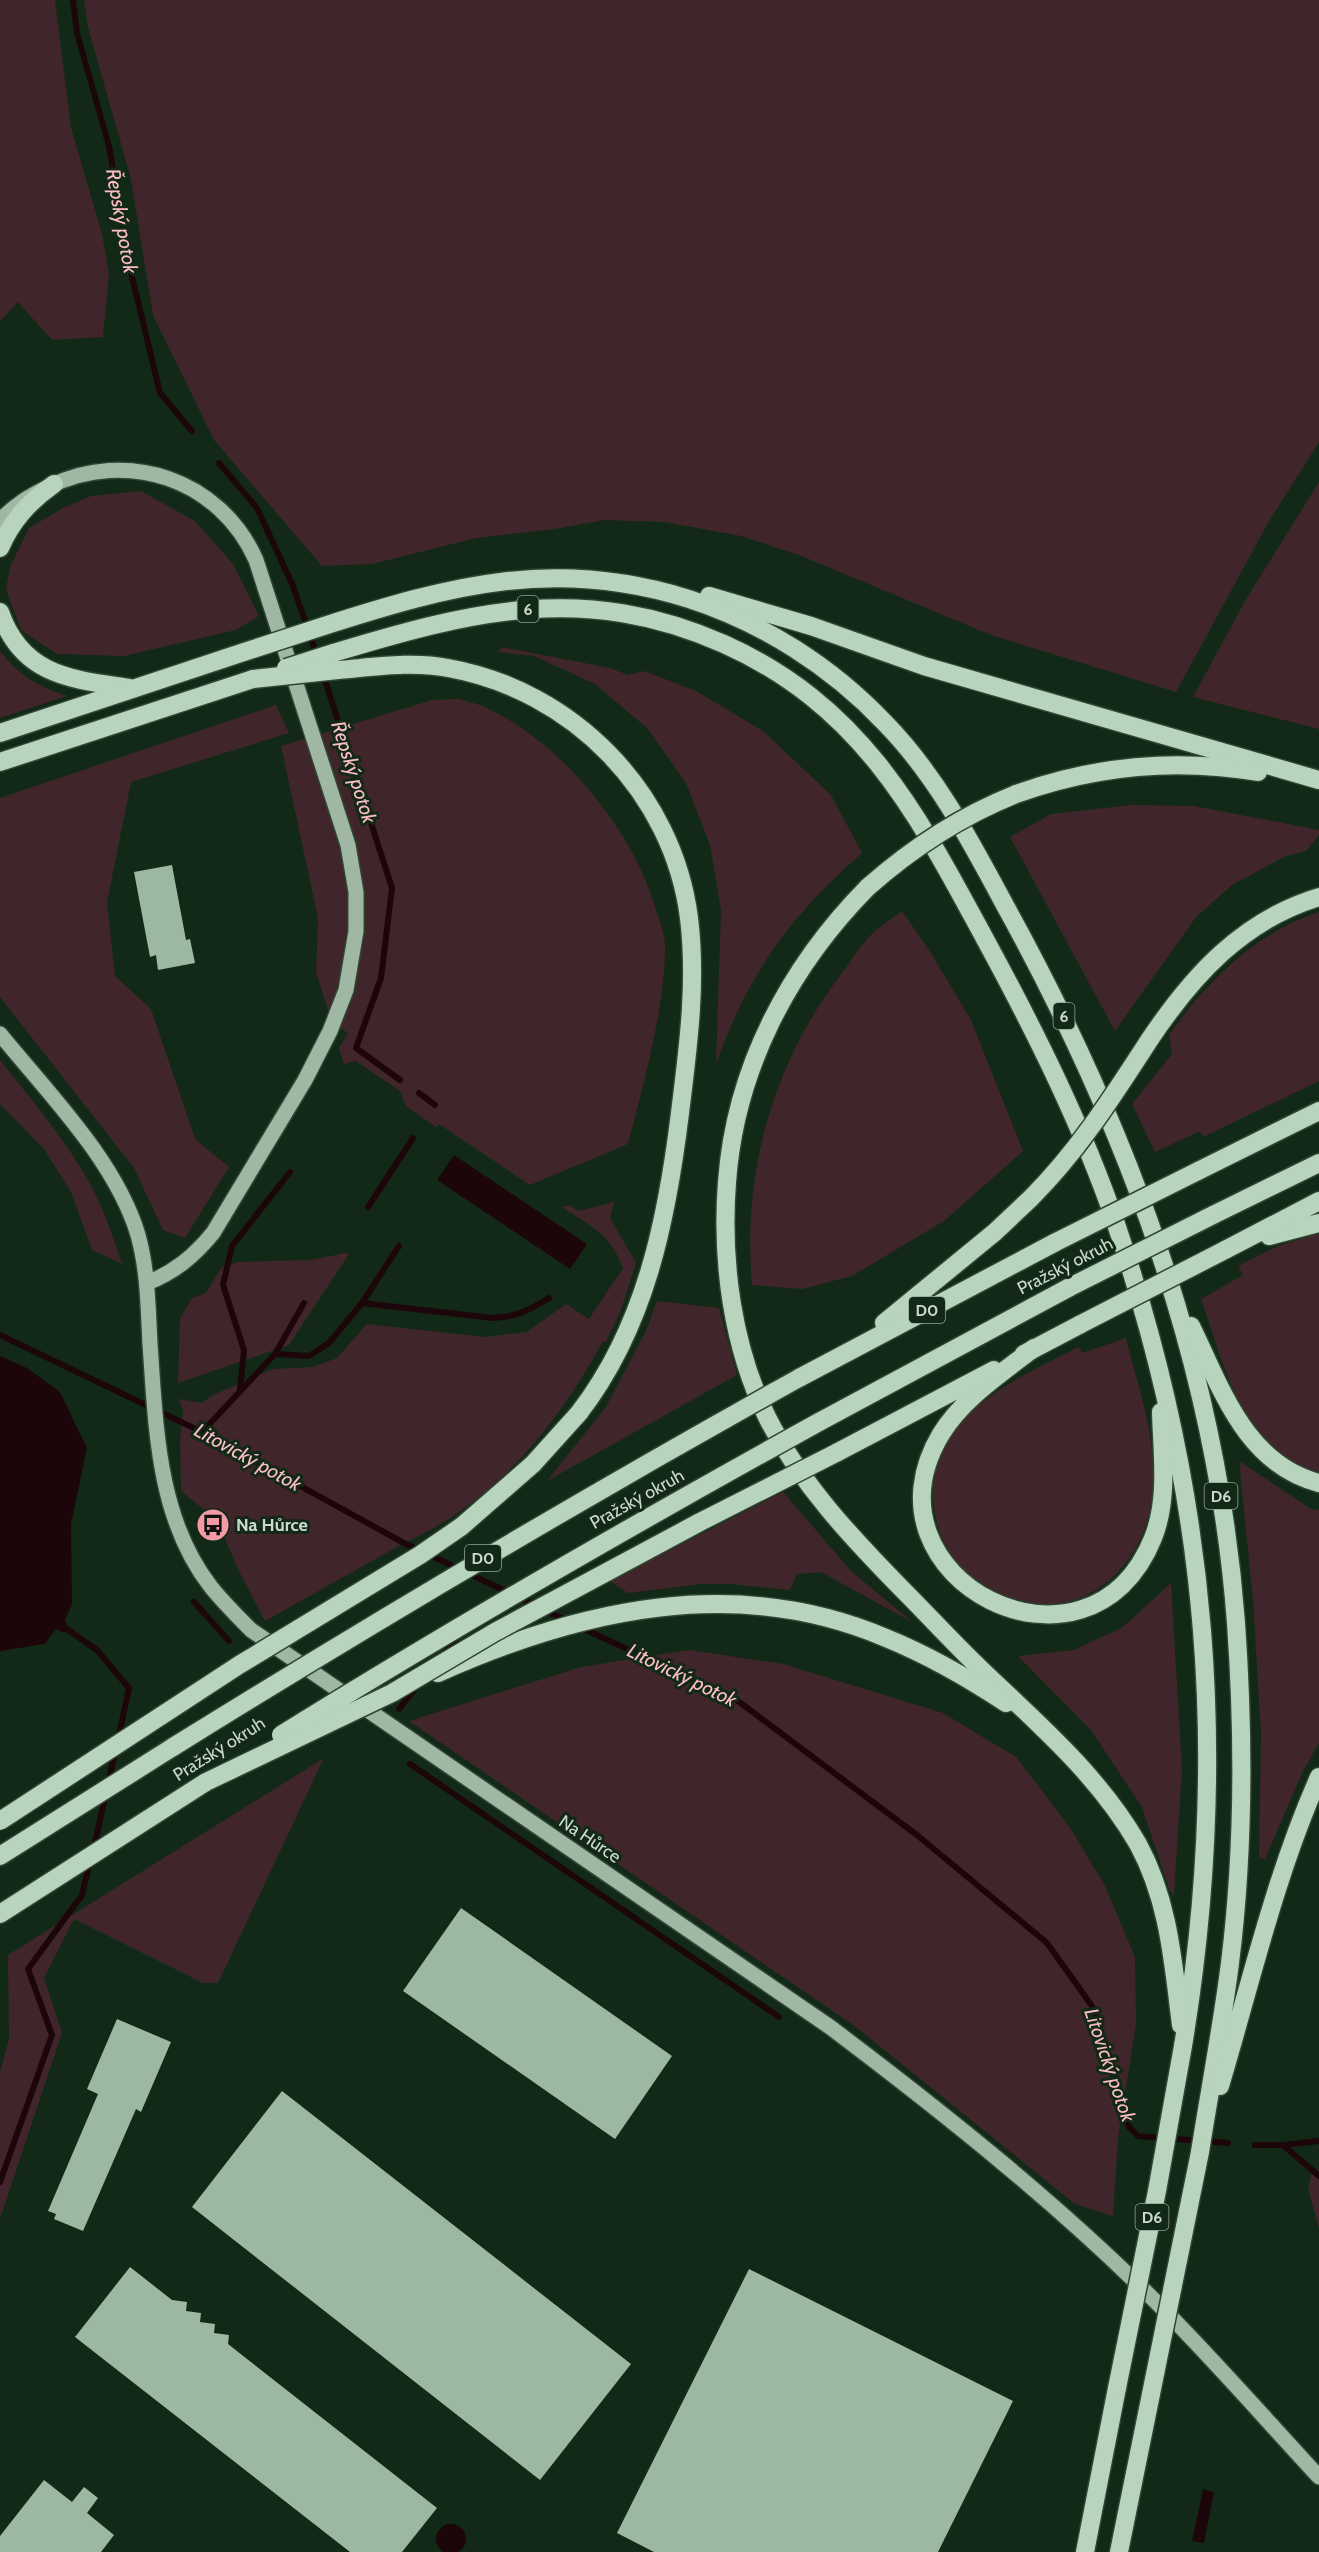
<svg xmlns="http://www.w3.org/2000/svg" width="1319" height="2552" font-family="Cabin,sans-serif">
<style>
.green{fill:#40262a}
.water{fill:#1d060a}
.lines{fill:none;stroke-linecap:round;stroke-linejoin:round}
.stream{stroke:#1d060a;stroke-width:6}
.building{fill:#9db8a1}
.major-casing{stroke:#304534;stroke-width:18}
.highway-casing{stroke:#304534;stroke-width:21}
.major{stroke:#9fb7a3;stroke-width:15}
.highway{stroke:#b8d4bc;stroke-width:18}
.highway-bridge-casing{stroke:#304534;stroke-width:21;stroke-linecap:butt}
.highway-bridge{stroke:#b8d4bc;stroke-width:18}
.labels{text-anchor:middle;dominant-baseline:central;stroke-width:6;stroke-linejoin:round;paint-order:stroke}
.shield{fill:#122917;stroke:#94a496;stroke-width:1.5}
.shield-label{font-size:16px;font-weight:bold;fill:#cbd9cd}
.street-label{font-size:18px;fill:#cbd9cd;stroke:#122917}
.poi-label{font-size:18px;font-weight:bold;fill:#cbd9cd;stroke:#122917;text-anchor:start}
.water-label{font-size:20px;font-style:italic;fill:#fcbdc5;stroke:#122917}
</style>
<rect width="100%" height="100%" fill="#122917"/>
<g class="green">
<path d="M0,0H55L71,128L102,234L109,274L103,337L52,340L18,302L0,321Z"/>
<path d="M84,0H1319V442L1268,523L1176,692L991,635L799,555L741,536L664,522L604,520L555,529L476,538L372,564L322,566L214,440L153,315L131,179L88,27Z"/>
<path d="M1319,482V729L1193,697L1245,601Z"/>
<path d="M141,491L195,521L233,564L259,616L236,630L124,656L57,654L21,630L6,590L10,567L29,528L63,508L91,496Z"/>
<path d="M502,647L610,668L628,675L644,671L696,691L763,731L831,795L862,853C790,916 748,974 716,1064L721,910L710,845L686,783L647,728L595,684L534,656L498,652Z"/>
<path d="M0,651C17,674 40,688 67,696L0,718Z"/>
<path d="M459,699C469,702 480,704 489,709C563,745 632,829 655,907C659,919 665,934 665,947C665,1009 643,1084 628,1144L530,1185L439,1124L436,1127L406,1106L400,1091L356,1061L344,1064L339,1048L348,1033L332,1023L316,972L318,918L281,746L432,700Z"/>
<path d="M276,705L289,733L131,782L107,902L115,976L151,1009L195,1139L229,1167L185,1238L163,1230L134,1168L0,997V798Z"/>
<path d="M1131,805L1194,806L1319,830V835L1306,851L1286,856L1232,885L1196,917L1115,1031L1010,837L1051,814Z"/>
<path d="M902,911L931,953L971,1020L1023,1151L944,1221L852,1276L802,1289L752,1285C742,1172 773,1063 842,973C852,960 861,944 873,933C881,925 892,919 902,911Z"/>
<path d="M1319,912V1081L1203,1137L1200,1131L1155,1152L1132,1104L1172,1054L1169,1035C1206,982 1256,932 1319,912Z"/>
<path d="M0,1060C29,1097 61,1134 85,1175C102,1203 112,1234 122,1264L92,1250L71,1192L44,1149L0,1104Z"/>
<path d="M614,1202L610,1218L636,1263L621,1310L606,1342L603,1341C558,1425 493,1504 404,1543L265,1621L238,1569L217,1520L181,1491L180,1440L183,1409L178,1399L202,1403L213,1395L273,1369L313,1367L337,1358L367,1324L485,1337L527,1332L566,1304L589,1319L623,1268C610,1233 590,1226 562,1207L570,1205L578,1211Z"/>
<path d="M1319,1233V1472C1240,1450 1225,1366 1201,1299L1243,1275L1238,1266L1278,1246Z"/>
<path d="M346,1253L349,1254L289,1345L178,1383L180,1319L192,1298L206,1293L221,1268L239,1262L310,1260Z"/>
<path d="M657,1301L719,1308L737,1375L547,1481L606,1407L646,1331Z"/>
<path d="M1126,1338C1137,1384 1155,1433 1154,1481C1152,1543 1112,1602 1046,1605C1032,1606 1016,1604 1002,1598C994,1595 986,1588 979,1583C953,1565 938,1539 934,1508C930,1483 937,1454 951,1434C982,1392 1034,1370 1078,1347L1083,1353Z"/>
<path d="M1239,1461L1311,1509L1319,1510V1743L1303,1771L1265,1859L1259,1858L1261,1734L1253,1600Z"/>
<path d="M783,1492L851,1571L912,1622L821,1572L797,1574L790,1590L730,1584H701L628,1593L609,1581Z"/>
<path d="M1171,1583L1182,1769L1174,1895L1170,1891L1142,1807L1091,1730L1018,1656L1074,1650L1123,1627Z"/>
<path d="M689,1650L783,1664L943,1713L1016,1757L1069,1826L1104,1884L1135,1957L1136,2024L1118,2138L1113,2216L1075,2204L856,2027L409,1721L581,1667Z"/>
<path d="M324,1758L218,1983H203L74,1919L44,1978L62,2033L0,2219V2072L9,2039L8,1955Z"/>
<path d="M1319,2170V2228L1308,2189L1312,2172Z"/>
</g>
<g class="water">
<path d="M454,1155L587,1244L570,1269L437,1180Z"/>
<path d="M0,1356L27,1368L60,1392L87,1448L71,1524L72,1604L65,1620L67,1625L64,1633L56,1629L45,1644L0,1651Z"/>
<path d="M1203,2489L1214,2492L1204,2543L1192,2541Z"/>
<circle cx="451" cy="2539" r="15"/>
</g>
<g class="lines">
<g class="stream">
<path d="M73,0L77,33L109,146L129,264L160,393L192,431"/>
<path d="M219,463L257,508L293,586L317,656"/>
<path d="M323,674L392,888L381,978L356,1048L400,1080"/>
<path d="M419,1093L435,1105"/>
<path d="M368,1207L413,1138"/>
<path d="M362,1303L399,1246"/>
<path d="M0,1335L202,1432L404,1543L535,1605"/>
<path d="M275,1354L309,1356L329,1343L362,1303L493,1318C516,1317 530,1310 549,1298"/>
<path d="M240,1389L244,1350L223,1285L232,1246L290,1172"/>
<path d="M202,1432L275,1354L304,1303"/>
<path d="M194,1602L229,1641"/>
<path d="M544,1610L568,1621"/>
<path d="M61,1625L97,1650L129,1688L118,1740"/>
<path d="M582,1628L738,1701L917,1835L1047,1943L1092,2006L1129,2127L1138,2136L1228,2143"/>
<path d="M443,1655L459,1635"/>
<path d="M399,1709L419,1684"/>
<path d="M410,1764L779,2017"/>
<path d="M108,1783L116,1749"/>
<path d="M93,1851L106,1793"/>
<path d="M1255,2145H1283L1319,2176"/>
<path d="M1283,2145L1319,2141"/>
<path d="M0,2182L52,2035L28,1969L82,1895L90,1861"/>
</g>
</g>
<g class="building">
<path d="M172,865L186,940L190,939L195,963L158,970L156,955L150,957L134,872Z"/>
<path d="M461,1908L672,2056L615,2139L403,1991Z"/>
<path d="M117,2019L171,2042L141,2112L136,2109L83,2231L54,2219L56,2214L48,2211L98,2094L87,2089Z"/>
<path d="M282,2091L631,2364L540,2480L192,2207Z"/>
<path d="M130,2267L172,2300L187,2302L186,2311L201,2313L200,2322L215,2324L214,2333L229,2335L228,2344L437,2508L402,2552H350L75,2337Z"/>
<path d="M749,2269L1013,2401L938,2552H654L617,2533Z"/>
<path d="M44,2480L72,2502L84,2487L98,2498L87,2513L114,2535L101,2552H0V2536Z"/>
</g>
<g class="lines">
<defs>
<g id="major">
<path d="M0,521C14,505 30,496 48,487C127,448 220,479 256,560L348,845L356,892V931L346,990L330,1031L305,1080L213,1233C194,1256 175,1272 147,1283"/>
<path d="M0,1034C48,1093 116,1161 138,1235C148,1271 148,1307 150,1344C156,1426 157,1518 211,1587C223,1602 237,1616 251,1630L830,2027C948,2116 1067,2211 1171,2317C1222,2369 1270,2424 1319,2477"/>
</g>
<g id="highway">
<path d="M0,548C12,520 29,502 54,484"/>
<path d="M709,596L811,626L924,666L1319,780"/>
<path d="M0,612C22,676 71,679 129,688"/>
<path d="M324,626C452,585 555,557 689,599C763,623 831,666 885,723C937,776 972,844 1007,909C1129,1131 1217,1368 1236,1623C1244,1736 1244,1851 1230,1963C1222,2026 1210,2089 1200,2152"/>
<path d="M333,653C472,611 584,582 724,644C862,706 917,813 985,939C1035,1031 1082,1125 1116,1224C1209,1497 1230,1761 1183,2046"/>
<path d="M338,670C375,667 412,661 448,668C572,690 673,792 689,918C697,983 688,1048 680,1113C667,1219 646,1326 579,1413"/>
<path d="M0,733L244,652"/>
<path d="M0,762L253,679"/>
<path d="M1016,794C1094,766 1176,758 1258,772"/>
<path d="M868,887C789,967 735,1069 727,1182C721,1260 732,1346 767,1417C800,1483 851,1537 903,1590C931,1618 958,1648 987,1675C1042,1727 1100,1778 1138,1844C1169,1901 1173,1962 1181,2025"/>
<path d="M1150,1039C1193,975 1243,920 1319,897"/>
<path d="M1198,1171L1319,1111"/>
<path d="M1213,1215L1319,1163"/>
<path d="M1269,1236L1319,1223"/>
<path d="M1225,1250L1319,1201"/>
<path d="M884,1323L995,1232L1031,1198"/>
<path d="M1191,1326C1221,1387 1245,1464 1319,1483"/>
<path d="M1034,1348C1002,1373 963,1398 941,1434C854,1579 1089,1698 1153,1538C1169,1499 1162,1452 1161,1412"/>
<path d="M1024,1354L1081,1324"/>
<path d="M799,1378L1056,1242"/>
<path d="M819,1422L1070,1287"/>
<path d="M836,1453L994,1370"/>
<path d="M438,1673C581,1609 736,1574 886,1638C928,1655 968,1678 1006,1703"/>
<path d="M0,1856L173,1747"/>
<path d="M0,1914L206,1782"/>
<path d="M1220,2086C1251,1982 1275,1876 1319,1777"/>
<path d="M1085,2552L1117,2388"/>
<path d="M1119,2552L1151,2394"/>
</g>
</defs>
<use href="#major" class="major-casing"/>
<use href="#highway" class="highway-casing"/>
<use href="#major" class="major"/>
<use href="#highway" class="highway"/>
<defs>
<g id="highway-bridge">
<path d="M244,652L324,626"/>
<path d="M286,668L333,653"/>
<path d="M253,679L338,670"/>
<path d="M868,887C912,848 961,816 1016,794"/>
<path d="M1031,1198C1079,1150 1113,1096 1150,1039"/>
<path d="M1056,1242L1198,1171"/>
<path d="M1070,1287L1213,1215"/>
<path d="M1081,1324L1225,1250"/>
<path d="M281,1735C458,1625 638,1522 819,1422"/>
<path d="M173,1747C379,1619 587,1496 799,1378"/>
<path d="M206,1782L392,1693L495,1632L700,1522L836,1453"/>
<path d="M0,1821L239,1665L420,1555L462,1526L533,1464L579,1413"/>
<path d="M1117,2388L1157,2191L1183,2046"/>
<path d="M1151,2394L1200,2152"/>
</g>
</defs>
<use href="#highway-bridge" class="highway-bridge-casing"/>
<use href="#highway-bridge" class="highway-bridge"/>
</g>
<defs>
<symbol id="bus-disc" viewBox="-11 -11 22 22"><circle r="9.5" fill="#f39aa7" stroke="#122917"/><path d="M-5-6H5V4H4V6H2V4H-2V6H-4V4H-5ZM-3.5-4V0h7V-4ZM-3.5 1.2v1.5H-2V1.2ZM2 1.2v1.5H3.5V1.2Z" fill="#111"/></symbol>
</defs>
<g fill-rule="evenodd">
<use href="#bus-disc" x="194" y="1506" width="38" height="38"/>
</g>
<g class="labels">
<g class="shield">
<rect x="517.5" y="596" width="21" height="26" rx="4.5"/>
<rect x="1053.5" y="1003" width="21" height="26" rx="4.5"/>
<rect x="909" y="1297" width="36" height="26" rx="4.5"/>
<rect x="1204.5" y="1483" width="33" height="26" rx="4.5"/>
<rect x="465" y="1545" width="36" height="26" rx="4.5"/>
<rect x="1135.5" y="2204" width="33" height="26" rx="4.5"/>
</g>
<g class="shield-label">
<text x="528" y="609">6</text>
<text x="1064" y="1016">6</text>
<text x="927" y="1310">D0</text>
<text x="1221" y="1496">D6</text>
<text x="483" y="1558">D0</text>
<text x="1152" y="2217">D6</text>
</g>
<g class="street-label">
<text transform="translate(1065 1266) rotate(-27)">Pražský okruh</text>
<text transform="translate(637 1499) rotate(-29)">Pražský okruh</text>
<text transform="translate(219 1749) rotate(-32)">Pražský okruh</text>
<text transform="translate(590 1839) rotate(34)">Na Hůrce</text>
</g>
<g class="poi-label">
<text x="236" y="1525">Na Hůrce</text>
</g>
<g class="water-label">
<text transform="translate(122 221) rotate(80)">Řepský potok</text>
<text transform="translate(354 772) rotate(72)">Řepský potok</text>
<text transform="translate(248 1457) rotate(29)">Litovický potok</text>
<text transform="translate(682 1675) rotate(26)">Litovický potok</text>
<text transform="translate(1110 2065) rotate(71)">Litovický potok</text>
</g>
</g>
</svg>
